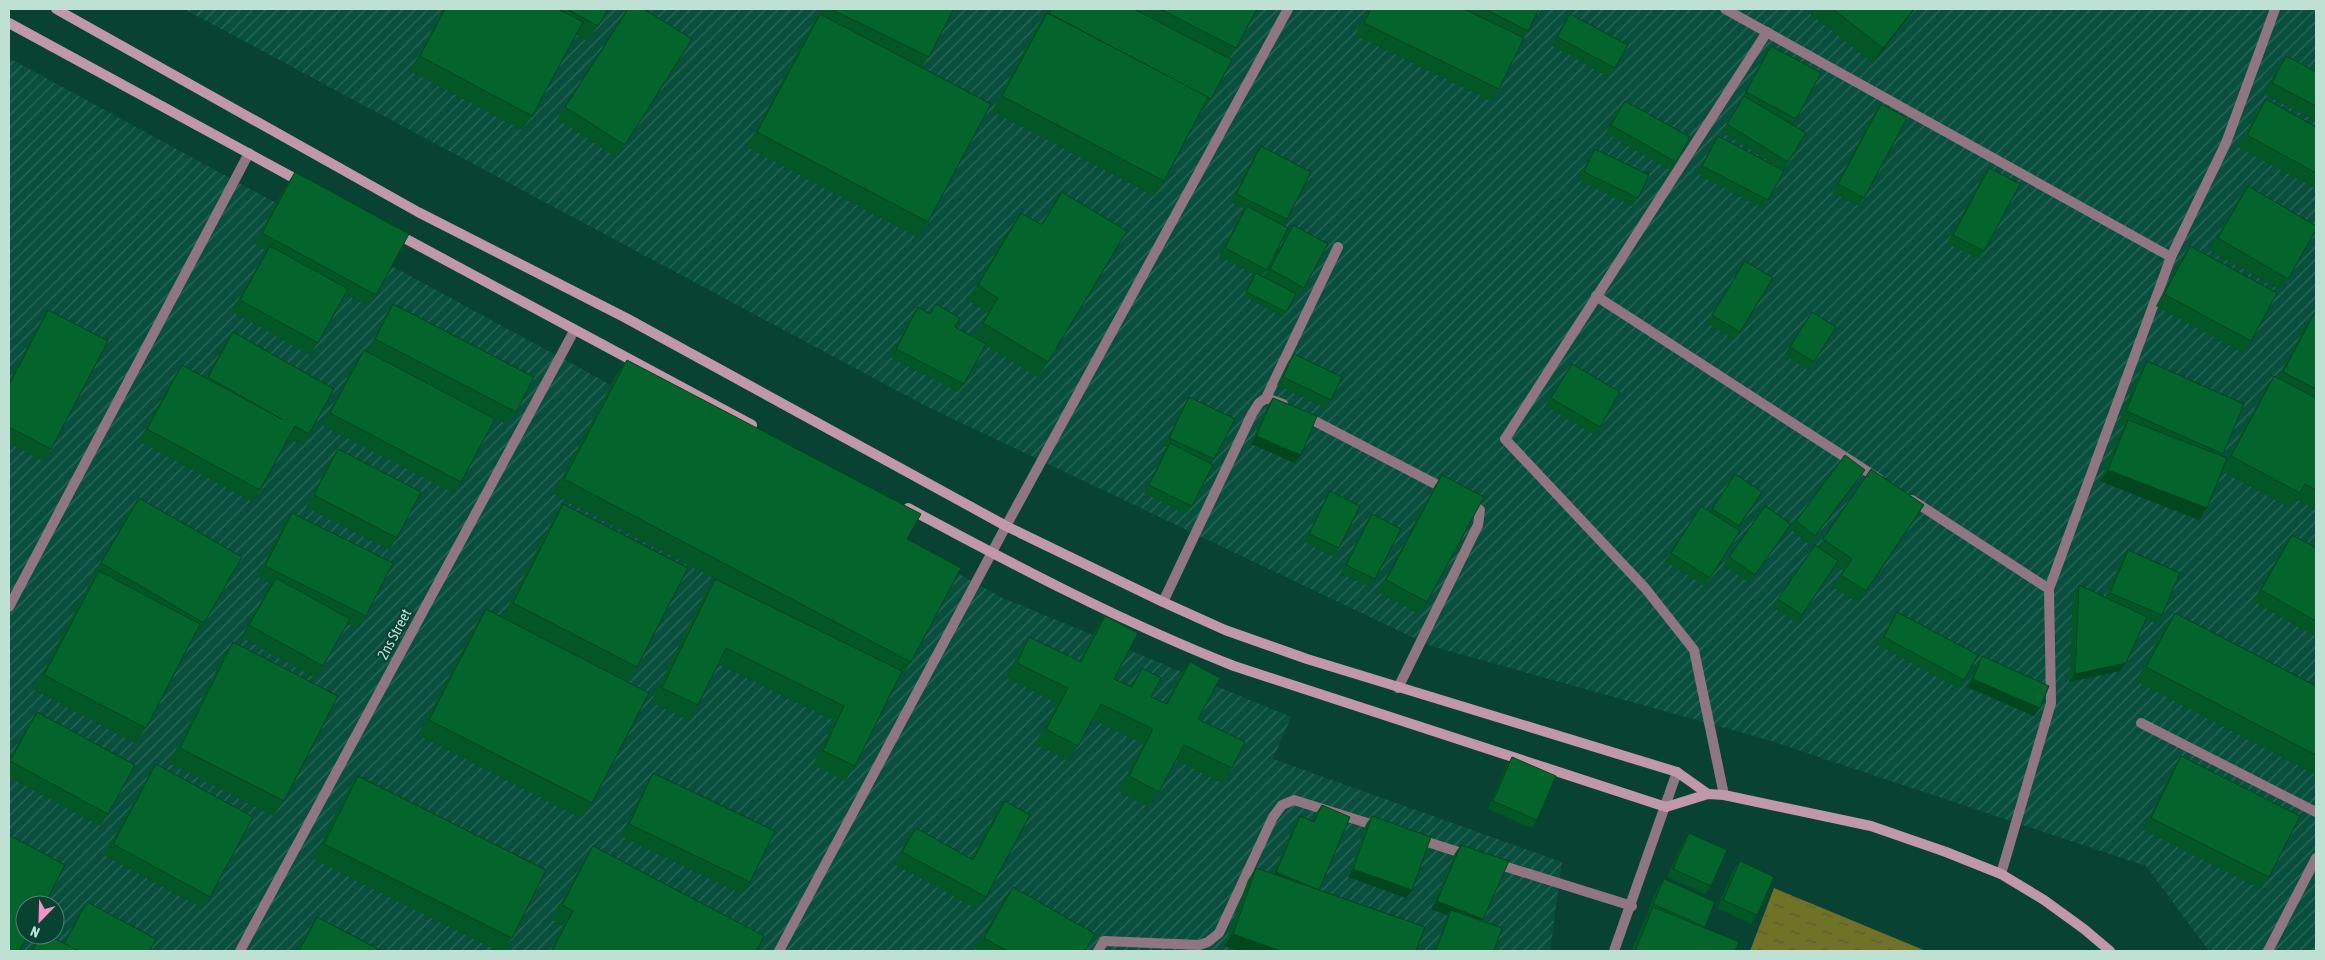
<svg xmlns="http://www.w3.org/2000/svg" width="2325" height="960" font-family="'Asap Condensed',sans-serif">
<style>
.industrial{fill:url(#industrial-furrows);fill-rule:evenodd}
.water{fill:url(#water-ripples)}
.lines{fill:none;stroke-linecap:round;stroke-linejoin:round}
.lane{stroke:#8f7681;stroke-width:10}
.street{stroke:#8f7681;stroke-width:10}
.secondary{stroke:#c098aa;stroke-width:10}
.wall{fill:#035626}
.shaded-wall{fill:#02461f}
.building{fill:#03642c;stroke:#02461f}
.labels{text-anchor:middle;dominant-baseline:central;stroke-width:4.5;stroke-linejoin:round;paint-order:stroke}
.street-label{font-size:15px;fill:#bfe1d4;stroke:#074233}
</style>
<defs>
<pattern id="industrial-furrows" width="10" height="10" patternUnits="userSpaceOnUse" patternTransform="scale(1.25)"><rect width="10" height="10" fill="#094f3e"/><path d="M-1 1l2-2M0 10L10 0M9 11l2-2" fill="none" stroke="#2b6859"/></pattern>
<pattern id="water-ripples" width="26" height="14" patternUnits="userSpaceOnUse" patternTransform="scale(1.25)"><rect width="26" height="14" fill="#707228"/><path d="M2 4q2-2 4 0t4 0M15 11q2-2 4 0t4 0" fill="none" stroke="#575d33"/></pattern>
</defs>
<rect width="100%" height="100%" fill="#074233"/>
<g class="industrial">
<path d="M184,9H2316V951H2209L2146,866L1768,740L1431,646L924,405Z"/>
<path d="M9,58L1003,598L1291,717L1273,759L1562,862L1550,951H9ZM25,905H55V935H25Z"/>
</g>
<path class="water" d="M1774,888L1926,951H1750Z"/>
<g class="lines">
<path class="lane" d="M2141,723L2316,812"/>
<g class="street">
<path d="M1725,9L2171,257"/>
<path d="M1596,296L1879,479"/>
<path d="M1266,398L1338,247"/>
<path d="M1305,416L1447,490"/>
<path d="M1912,500L2049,589"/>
<path d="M1163,602L1252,414L1259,403L1266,398L1283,404"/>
<path d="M9,607L249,153"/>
<path d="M1398,688L1478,525L1480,510L1469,501"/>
<path d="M1724,795L1694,650L1645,588L1505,439L1767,32"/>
<path d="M1415,838L1468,855"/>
<path d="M1494,863L1632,906"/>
<path d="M2001,874L2051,703L2049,589L2171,257L2226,143L2275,9"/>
<path d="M240,951L574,331"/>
<path d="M779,951L1006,526L1288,9"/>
<path d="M1098,951L1104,941L1199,945L1208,942L1219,933L1273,817L1282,805L1294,800L1380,827"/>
<path d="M1614,951L1677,772"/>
<path d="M2268,951L2316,858"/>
</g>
<g class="secondary">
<path d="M56,9L418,212L626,318L1006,526L1163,602L1225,630L1307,659L1677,772L1708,794"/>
<path d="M9,23L303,183"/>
<path d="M395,233L752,425"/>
<path d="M908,508C1014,565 1122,622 1234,666L1666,807L1708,794L1724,795L1871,826L1946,852L2001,874L2044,900L2084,929L2110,951"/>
</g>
</g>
<g class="wall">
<path d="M443,9H608L598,26L587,41L576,35L532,116L522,130L410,71Z"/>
<path d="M627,9H644L625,145L616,157L557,119Z"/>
<path d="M823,9H950L929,57L921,68L928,222L917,237L747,147L810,28L820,14H821Z"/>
<path d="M1049,9H1257L1236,48L1229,59L1211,99L1203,111L1202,110L1164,181L1154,196L992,111L1036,28Z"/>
<path d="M1368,9H1539L1528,31L1523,38L1499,89L1491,101L1355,35Z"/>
<path d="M1813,9H1915L1873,63L1810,14Z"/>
<path d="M1570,14L1615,68L1609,77L1551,45L1564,22Z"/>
<path d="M1771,46L1796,119L1792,125L1788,162L1783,170L1722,132L1741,101V100L1765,54Z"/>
<path d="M2286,56L2316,72V121L2264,94L2277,68Z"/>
<path d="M2266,99L2316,127V189L2238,147L2258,111Z"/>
<path d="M1625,101L1676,162L1670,170L1606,133L1619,109Z"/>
<path d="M1881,104L1864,198L1858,206L1832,192L1875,112Z"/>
<path d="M1718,136L1768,200L1762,208L1697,174L1713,144Z"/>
<path d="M1261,146L1287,219L1283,225L1267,270L1262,276L1264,277L1287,234L1293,225L1304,288L1299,296L1295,294L1283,317L1244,296L1255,275L1219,256L1241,214L1245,209L1231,202L1255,154Z"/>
<path d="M1595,149L1638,198L1632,206L1578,180L1589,157Z"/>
<path d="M1989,168L1984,251L1979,259L1947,243L1983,176Z"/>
<path d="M295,172L376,295L367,306L345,294L318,343L310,355L232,311L262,258L267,251L254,244L287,184Z"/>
<path d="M2248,186L2288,279L2280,290L2209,250L2239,198Z"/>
<path d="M1062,192L1048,362L1038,377L985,345L964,384L958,392L890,357L912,316L918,307L929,314L936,304L955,327L973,337L988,313L967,300L1011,227L1021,213L1041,225L1052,207Z"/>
<path d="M2190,246L2251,341L2243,353L2156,306L2182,257Z"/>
<path d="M1745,261L1740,332L1734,340L1707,323Z"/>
<path d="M393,304L516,412L507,424L367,351L385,316Z"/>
<path d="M48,310L51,449L43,461L9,443V381L40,322Z"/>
<path d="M1812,312L1814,362L1808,370L1784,355Z"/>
<path d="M2314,314L2316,316V510L2296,499L2290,508L2222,471L2207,508L2199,520L2100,481L2120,431L2124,426L2118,423L2139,373L2147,361L2223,454L2221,456L2224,465L2264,391L2274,376L2278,377L2304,329Z"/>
<path d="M233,332L309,434L301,445L288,438L260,490L252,502L139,441L174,377L182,365L206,379L225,344Z"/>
<path d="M364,350L461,482L453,493L322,425L355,362Z"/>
<path d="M1294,354L1331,400L1325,408L1277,385L1288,362Z"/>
<path d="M627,360L907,539L911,662L901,677L899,676L855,766L845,781L813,765L834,721L718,664L698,705L688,720L651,702L704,594L715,579L723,583L553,494L616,375Z"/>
<path d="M1572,364L1600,427L1595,435L1545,406Z"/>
<path d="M1189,397L1214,459L1212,464L1192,506L1186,514L1144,493L1167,447L1164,446L1184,405Z"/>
<path d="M1273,398L1301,455L1295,463L1251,444L1267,406Z"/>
<path d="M338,449L397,538L389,550L306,507L330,461Z"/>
<path d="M1871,469L1924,505L1858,603L1833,587L1844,571L1835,565L1796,623L1773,607L1815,545L1818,547Z"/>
<path d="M1735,474L1762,492L1737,529L1710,578L1704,586L1665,561L1701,506L1710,512Z"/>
<path d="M1442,475L1427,602L1419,614L1378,592L1434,487Z"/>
<path d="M1859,478L1809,544L1790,529L1796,521Z"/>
<path d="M1330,491L1339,548L1334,557L1304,542L1325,500Z"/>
<path d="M139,498L204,623L196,635L195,634L146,728L135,743L34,690L88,586L95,576L93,575L131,509Z"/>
<path d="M563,504L637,667L626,682L592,803L581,818L418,735L476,624L486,609L502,618L553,519Z"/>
<path d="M1765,506L1791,524L1749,583L1723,565Z"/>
<path d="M292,513L366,616L358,628L347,623L323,666L315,678L241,637L271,584L257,577L284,524Z"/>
<path d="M1372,514L1375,579L1369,587L1341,573L1366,522Z"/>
<path d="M2292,535L2316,548V637L2253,601L2284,546Z"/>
<path d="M2128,550L2162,615L2156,623L2146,619L2120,671L2069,682L2073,593L2079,585L2105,597L2122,558Z"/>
<path d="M1897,612L1964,680L1958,688L1878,645L1891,620Z"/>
<path d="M2175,613L2316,686V775L2136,681L2164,627Z"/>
<path d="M1105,616L1114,679L1130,686L1142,668L1151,697L1165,703L1179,677L1190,662L1198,719L1232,768L1222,783L1176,760L1159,792L1148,807L1118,791L1143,744L1092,719L1078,746L1068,761L1035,744L1057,703L1006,678L1019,652L1029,637L1079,661L1095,631Z"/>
<path d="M233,642L284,801L273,816L169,763L223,657Z"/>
<path d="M1982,656L2034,716L1967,687L1976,665Z"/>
<path d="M37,712L108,814L100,826L9,777V760L29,723Z"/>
<path d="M2181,756L2269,877L2261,889L2143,830L2173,768Z"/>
<path d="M1512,757L1537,820L1531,828L1488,809L1507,765Z"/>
<path d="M156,764L210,897L202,908L104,855L148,776Z"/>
<path d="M653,773L750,882L742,894L621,836L645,785Z"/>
<path d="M358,776L512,938L503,951H498L313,859L347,791Z"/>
<path d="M1005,801L986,897L977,909L894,864L907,839L916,828L971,859L996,813Z"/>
<path d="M1322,805L1319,890L1416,951H1240L1224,946L1248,880L1256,868L1273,874L1294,825L1300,816L1312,822L1316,813Z"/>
<path d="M1372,816L1412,890L1406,898L1348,877L1366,824Z"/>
<path d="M1689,833L1711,886L1705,894L1667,877L1684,841Z"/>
<path d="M1461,845L1483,919L1482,921L1494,951H1434L1446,918L1447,915L1431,909L1455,853Z"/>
<path d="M593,846L756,951H550L563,926L552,920L583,861Z"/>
<path d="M1740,861L1757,915L1751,924L1717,908L1734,869Z"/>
<path d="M1664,879L1705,927L1704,928L1735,951H1631L1645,919L1649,913L1647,912L1658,887Z"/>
<path d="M1013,887L1085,951H979L975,949L1004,899Z"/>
<path d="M87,902L150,951H30L41,935H48L63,943L81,910Z"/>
<path d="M317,917L382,951H297L309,929Z"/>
</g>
<g class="shaded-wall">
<path d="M1914,9H1915L1873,63L1883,48Z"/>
<path d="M1256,436L1301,455L1295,463L1251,444Z"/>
<path d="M2108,470L2207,508L2199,520L2100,481Z"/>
<path d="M2126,663L2120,671L2069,682L2075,674Z"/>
<path d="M1973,679L2040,708L2034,716L1967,687Z"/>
<path d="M1353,869L1412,890L1406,898L1348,877Z"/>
<path d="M1276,872L1319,890L1271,880Z"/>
<path d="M1437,901L1483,919L1478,927L1451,910L1447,915L1431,909Z"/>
<path d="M1233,934L1281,951H1240L1224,946Z"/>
</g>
<g class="building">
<path d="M445,9H558L583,22L532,116L420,56Z"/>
<path d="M567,9H608L598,26Z"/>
<path d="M628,9H644L692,39L625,145L565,107Z"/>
<path d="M831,9H950L953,10L929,57Z"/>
<path d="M1051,9H1134L1232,60L1211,99L1049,13Z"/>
<path d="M1160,9H1257L1236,48Z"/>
<path d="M1371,9H1464L1524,38L1499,89L1364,23Z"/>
<path d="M1485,9H1539L1528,31Z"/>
<path d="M1833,9H1914L1883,48Z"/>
<path d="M1047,13L1208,97L1164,181L1002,96Z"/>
<path d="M820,14L991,104L928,222L757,132Z"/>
<path d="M1570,14L1628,45L1615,68L1557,37Z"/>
<path d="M1771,46L1821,73L1796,119L1746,92Z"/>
<path d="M2286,56L2316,72V106L2272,83Z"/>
<path d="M1744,96L1806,133L1788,162L1727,124Z"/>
<path d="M2266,99L2316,127V173L2247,135Z"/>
<path d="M1625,101L1690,137L1676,162L1611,125Z"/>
<path d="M1881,104L1907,118L1864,198L1838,184Z"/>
<path d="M1718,136L1784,171L1768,200L1702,166Z"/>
<path d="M1261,146L1311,172L1287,219L1236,194Z"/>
<path d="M1595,149L1649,175L1638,198L1584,172Z"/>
<path d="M1989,168L2020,184L1984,251L1953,235Z"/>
<path d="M295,172L409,234L376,295L262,233Z"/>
<path d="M2248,186L2316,226V230L2288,279L2218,238Z"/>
<path d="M1062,192L1127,231L1048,362L983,323L998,298L978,285L1021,213L1042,225Z"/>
<path d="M1247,206L1288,228L1267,270L1225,248Z"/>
<path d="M1293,225L1328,244L1304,288L1270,269Z"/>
<path d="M270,246L348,289L318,343L240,300Z"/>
<path d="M2190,246L2277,293L2251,341L2164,294Z"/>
<path d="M1745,261L1773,278L1740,332L1712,315Z"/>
<path d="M1256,273L1296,294L1286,312L1246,292Z"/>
<path d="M393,304L534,377L516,412L375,339Z"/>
<path d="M936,304L960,318L955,327L986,344L964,384L896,349L918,307L930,314Z"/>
<path d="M48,310L108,341L51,449L9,427V385Z"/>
<path d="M1812,312L1836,327L1814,362L1790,347Z"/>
<path d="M2314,314L2316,316V389L2283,372Z"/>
<path d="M233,332L334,389L309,434L295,426L260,490L147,429L182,365L283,420L208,377Z"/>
<path d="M364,350L495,419L461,482L330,413Z"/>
<path d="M1294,354L1342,377L1331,400L1283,377Z"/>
<path d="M627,360L921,514L907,539L961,568L911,662L564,479Z"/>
<path d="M2147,361L2244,404L2223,454L2126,411Z"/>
<path d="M1572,364L1620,392L1600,427L1551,398Z"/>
<path d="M2274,376L2316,398V490L2305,484L2300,493L2231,456Z"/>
<path d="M1189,397L1235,419L1214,459L1169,438Z"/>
<path d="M1273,398L1317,416L1301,455L1256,436Z"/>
<path d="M2128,420L2227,458L2207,508L2108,470Z"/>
<path d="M1170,443L1213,465L1192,506L1149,485Z"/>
<path d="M338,449L421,492L397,538L314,495Z"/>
<path d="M1845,455L1865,470L1815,536L1796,521Z"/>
<path d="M1871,469L1924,505L1866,591L1841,575L1852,559L1823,539Z"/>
<path d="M1735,474L1762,492L1739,526L1712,509Z"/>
<path d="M1442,475L1484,497L1427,602L1386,580Z"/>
<path d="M1330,491L1360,506L1339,548L1309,534Z"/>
<path d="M139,498L242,557L204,623L101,563Z"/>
<path d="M563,504L688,568L637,667L513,603Z"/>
<path d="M1701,506L1740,531L1710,578L1671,553Z"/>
<path d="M1765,506L1791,524L1755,575L1729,557Z"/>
<path d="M292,513L393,563L366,616L265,566Z"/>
<path d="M1372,514L1401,529L1375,579L1346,565Z"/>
<path d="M2292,535L2316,548V621L2261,590Z"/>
<path d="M1815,545L1838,561L1802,615L1778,599Z"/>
<path d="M2128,550L2180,573L2162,615L2110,593Z"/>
<path d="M99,571L200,624L146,728L44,675Z"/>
<path d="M276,578L350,619L323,666L249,625Z"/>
<path d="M715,579L902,671L855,766L823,751L844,706L726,648L698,705L662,688Z"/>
<path d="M2079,585L2147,617L2126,663L2075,674Z"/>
<path d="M486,609L649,693L592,803L429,720Z"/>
<path d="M1897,612L1978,655L1964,680L1884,637Z"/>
<path d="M2175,613L2316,686V755L2146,667Z"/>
<path d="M1105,616L1138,633L1114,679L1132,687L1142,668L1161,678L1151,697L1167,704L1190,662L1220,678L1198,719L1245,742L1232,768L1184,745L1159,792L1129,776L1153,729L1101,704L1078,746L1046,729L1068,688L1017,663L1029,637L1081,662Z"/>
<path d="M233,642L338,696L284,801L180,748Z"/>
<path d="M1982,656L2049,686L2040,708L1973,679Z"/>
<path d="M37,712L135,765L108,814L10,761Z"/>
<path d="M2181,756L2300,816L2269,877L2151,818Z"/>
<path d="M1512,757L1556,776L1537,820L1493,801Z"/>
<path d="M156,764L253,817L210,897L113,844Z"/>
<path d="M653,773L775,831L750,882L629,824Z"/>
<path d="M358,776L546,870L512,938L324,844Z"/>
<path d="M1005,801L1030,815L986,897L902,852L916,828L973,860Z"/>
<path d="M1322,805L1350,817L1319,890L1276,872L1300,816L1314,822Z"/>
<path d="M1372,816L1431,837L1412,890L1353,869Z"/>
<path d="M1689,833L1727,850L1711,886L1673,869Z"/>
<path d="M9,835L65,865L44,905H25V935H28L19,951H9Z"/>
<path d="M1461,845L1509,861L1483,919L1437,901Z"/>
<path d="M593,846L764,936L756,951H552L573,911L562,905Z"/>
<path d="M1740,861L1774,877L1757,915L1723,900Z"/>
<path d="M1256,868L1425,927L1416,951H1281L1233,934Z"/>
<path d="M1664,879L1715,902L1705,927L1653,904Z"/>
<path d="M1013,887L1095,934L1085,951H1007L984,938Z"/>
<path d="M87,902L156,939L150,951H79L64,944Z"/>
<path d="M1653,907L1739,942L1735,951H1635Z"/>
<path d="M1451,910L1502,928L1494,951H1436Z"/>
<path d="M317,917L382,951H299Z"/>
<path d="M41,935H48L79,951H32Z"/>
</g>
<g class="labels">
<g class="street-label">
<text transform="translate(394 634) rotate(-62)">2ns Street</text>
</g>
</g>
<rect width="2325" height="960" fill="none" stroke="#bfe1d4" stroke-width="20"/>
<g transform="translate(40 920) rotate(203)"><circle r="24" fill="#074233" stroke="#518273"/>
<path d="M0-4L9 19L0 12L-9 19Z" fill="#fb8fc4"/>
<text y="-8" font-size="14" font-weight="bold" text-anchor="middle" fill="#bfe1d4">N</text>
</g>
</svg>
